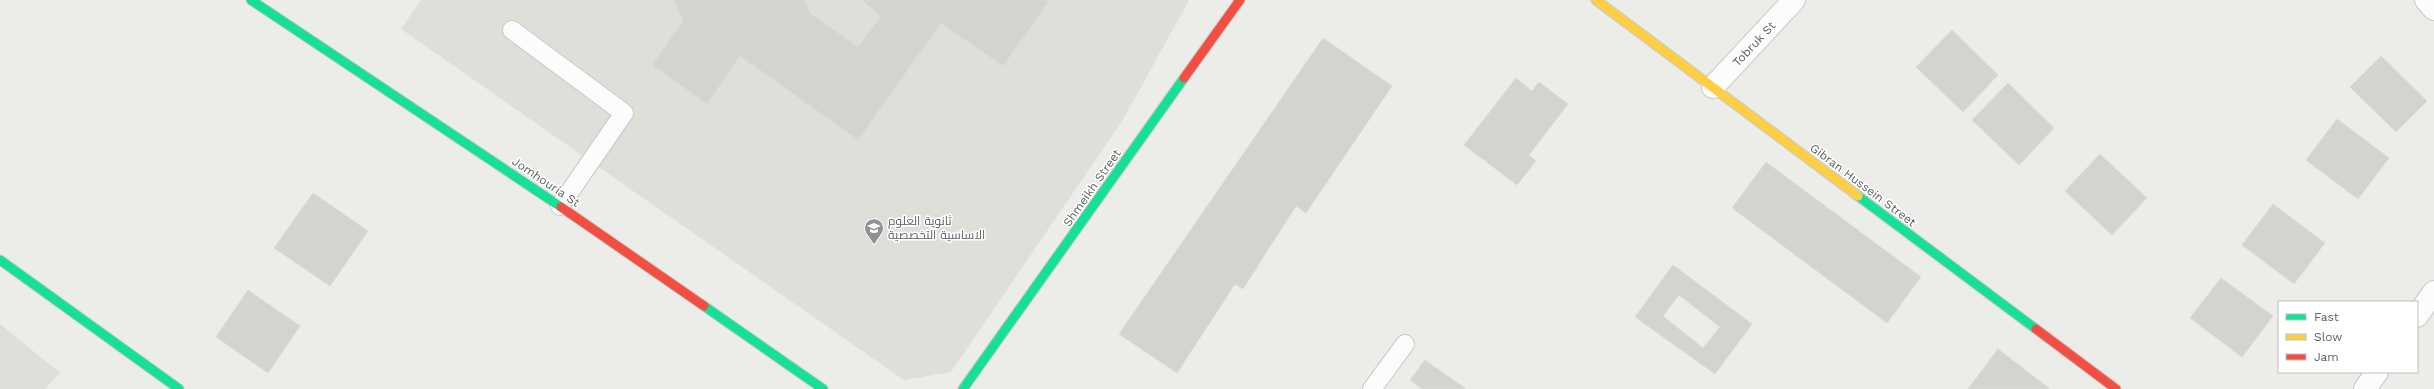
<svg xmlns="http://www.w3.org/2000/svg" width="2434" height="389" font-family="'Work Sans',Cairo,sans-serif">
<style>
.education{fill:#dfded8}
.building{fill:#d3d3d0;stroke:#dcdbd7;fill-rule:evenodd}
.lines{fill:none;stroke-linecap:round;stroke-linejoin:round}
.lane-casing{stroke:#c9cac9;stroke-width:20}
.street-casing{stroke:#c9cac9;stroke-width:24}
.fast-casing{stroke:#c7c8c8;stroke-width:11}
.slow-casing{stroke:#c7c8c8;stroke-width:11}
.jam-casing{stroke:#c7c8c8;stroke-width:11}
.lane{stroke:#fcfcfc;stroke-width:18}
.street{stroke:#fcfcfc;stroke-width:22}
.fast{stroke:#16e098;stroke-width:9}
.slow{stroke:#ffcf43;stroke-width:9}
.jam{stroke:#f24e42;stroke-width:9}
.labels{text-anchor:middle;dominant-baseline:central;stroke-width:3;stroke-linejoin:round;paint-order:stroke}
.street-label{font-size:12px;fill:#5d6064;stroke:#fff}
.poi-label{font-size:12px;fill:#5d6064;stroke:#fff;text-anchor:start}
</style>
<rect width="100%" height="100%" fill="#ecece8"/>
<g class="education">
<path d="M421,0H1189L1124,118L951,372L904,380L401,29Z"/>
<path d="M0,324L60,373L45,389H0Z"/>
</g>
<g class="building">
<path d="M674,0H805L810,13L858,47L881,16L861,0H1050L1003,66L941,23L858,140L740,56L707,104L652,65L683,21Z"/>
<path d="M1952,30L1998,75L1963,112L1916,67Z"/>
<path d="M1323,38L1392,86L1306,213L1296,206L1243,289L1235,284L1177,373L1119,334Z"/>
<path d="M2381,56L2427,101L2396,132L2350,87Z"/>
<path d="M1516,78L1532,91L1539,82L1568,104L1529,155L1536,161L1517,185L1464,145Z"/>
<path d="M2008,83L2054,128L2019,165L1972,120Z"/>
<path d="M2337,119L2389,158L2358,199L2306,160Z"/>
<path d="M2100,154L2147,198L2112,235L2065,191Z"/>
<path d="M1766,162L1921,277L1887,323L1732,208Z"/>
<path d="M313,193L368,231L330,286L274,248Z"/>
<path d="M2273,204L2325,243L2294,284L2242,245Z"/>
<path d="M1673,265L1752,324L1715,374L1635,317ZM1679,295L1720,327L1703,348L1663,316Z"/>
<path d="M2221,278L2273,316L2242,357L2190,318Z"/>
<path d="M248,290L300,326L268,373L216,337Z"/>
<path d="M1998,349L2050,389H1968Z"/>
<path d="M1425,360L1466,389H1422L1410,380Z"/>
</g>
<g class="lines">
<defs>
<g id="lane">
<path d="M512,30L624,113L560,206"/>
<path d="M1372,389L1405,344"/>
</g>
<g id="street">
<path d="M2426,0L2434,9"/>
<path d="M1713,87L1794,0"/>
<path d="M2417,316L2434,292"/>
<path d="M2365,389L2377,372"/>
</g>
<g id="fast">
<path d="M251,0L561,207"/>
<path d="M1858,196L2036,329"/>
<path d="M0,260L179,389"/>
<path d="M704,306L823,389"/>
<path d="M963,389L1184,78"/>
</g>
<path id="slow" d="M1596,0L1858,196"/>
<g id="jam">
<path d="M1184,78L1240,0"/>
<path d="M561,207L704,306"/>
<path d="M2036,329L2116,389"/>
</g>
</defs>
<use href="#lane" class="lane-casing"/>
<use href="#street" class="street-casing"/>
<use href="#fast" class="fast-casing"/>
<use href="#slow" class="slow-casing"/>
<use href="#jam" class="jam-casing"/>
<use href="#lane" class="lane"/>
<use href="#street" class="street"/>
<use href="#fast" class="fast"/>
<use href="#slow" class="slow"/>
<use href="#jam" class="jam"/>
</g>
<defs>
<symbol id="school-pin" viewBox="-11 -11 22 30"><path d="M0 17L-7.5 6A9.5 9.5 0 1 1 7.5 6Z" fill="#8f9192" stroke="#fff"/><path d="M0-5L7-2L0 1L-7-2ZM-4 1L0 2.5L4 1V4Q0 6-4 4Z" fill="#fff"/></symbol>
</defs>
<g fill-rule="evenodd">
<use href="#school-pin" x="863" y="217" width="22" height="30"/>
</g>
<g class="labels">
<g class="street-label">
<text transform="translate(1754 44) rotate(-47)">Tobruk St</text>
<text transform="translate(546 182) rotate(34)">Jomhouria St</text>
<text transform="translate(1863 185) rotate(37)">Gibran Hussein Street</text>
<text transform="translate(1092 188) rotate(-55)">Shmeikh Street</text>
</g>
<g class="poi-label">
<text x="888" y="221">ثانوية العلوم<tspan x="888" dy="14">الاساسية التخصصية</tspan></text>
</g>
</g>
<rect x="2278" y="301" width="140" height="72" fill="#ffffff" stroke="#bebfc1"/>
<rect x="2286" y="314" width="20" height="6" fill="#16e098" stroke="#bebfc1"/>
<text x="2314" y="321" font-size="12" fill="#5d6064">Fast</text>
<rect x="2286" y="334" width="20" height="6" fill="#ffcf43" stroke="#bebfc1"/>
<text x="2314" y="341" font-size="12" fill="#5d6064">Slow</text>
<rect x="2286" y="354" width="20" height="6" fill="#f24e42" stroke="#bebfc1"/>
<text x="2314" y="361" font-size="12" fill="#5d6064">Jam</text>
</svg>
